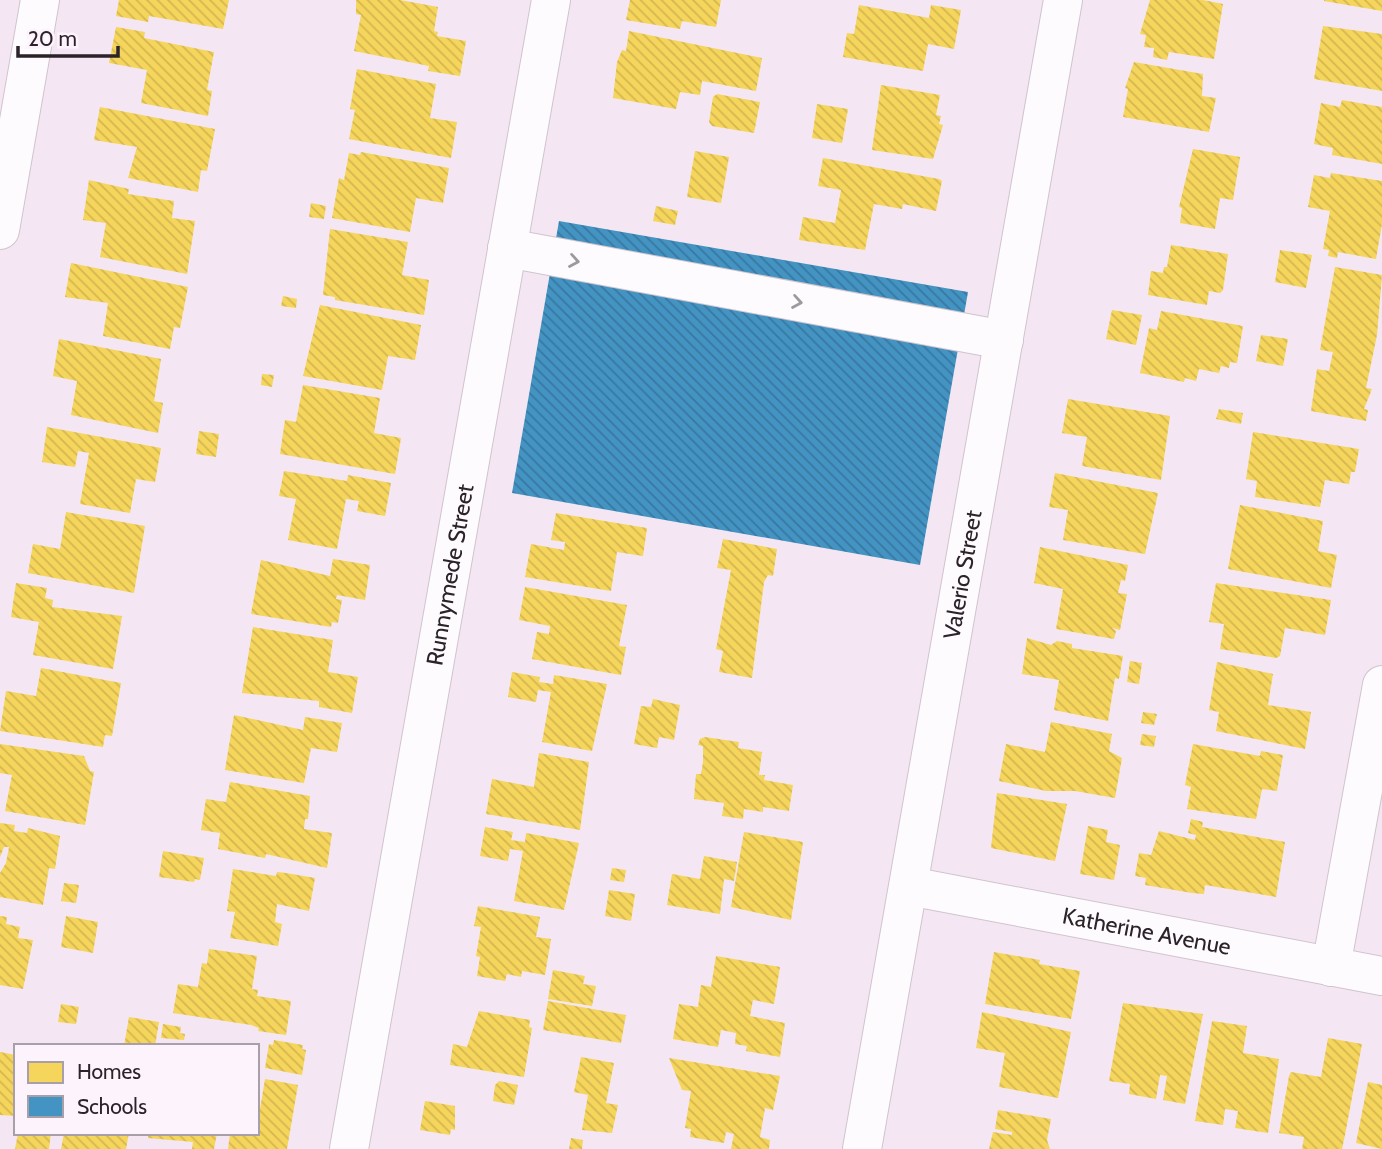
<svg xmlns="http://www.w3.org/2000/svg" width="1382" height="1149" font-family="Cabin,sans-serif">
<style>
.homes{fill:url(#homes-back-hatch)}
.schools{fill:url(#schools-back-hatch)}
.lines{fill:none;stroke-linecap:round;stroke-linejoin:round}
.minor-casing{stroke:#cfc4ce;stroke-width:40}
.minor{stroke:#fdfbfd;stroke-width:38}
.oneway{stroke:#9e999e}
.labels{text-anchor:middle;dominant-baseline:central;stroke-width:7;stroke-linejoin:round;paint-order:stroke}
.street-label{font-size:23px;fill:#2b222a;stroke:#fdf3fc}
</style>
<defs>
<pattern id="homes-back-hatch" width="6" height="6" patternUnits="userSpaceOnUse" patternTransform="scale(1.75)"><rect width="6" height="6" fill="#f6d55c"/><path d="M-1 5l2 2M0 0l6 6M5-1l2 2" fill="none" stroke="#d3b750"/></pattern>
<pattern id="schools-back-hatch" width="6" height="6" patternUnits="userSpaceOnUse" patternTransform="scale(1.75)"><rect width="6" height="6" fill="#4393c3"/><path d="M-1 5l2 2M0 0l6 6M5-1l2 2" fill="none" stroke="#38789f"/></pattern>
</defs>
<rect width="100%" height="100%" fill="#f4e7f3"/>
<g class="homes">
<path d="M119,0H229L223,29L149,16L148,22L116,16Z"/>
<path d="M356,0H400L438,7L434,31L438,32L437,36L466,41L460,76L428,71L429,66L354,51L361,15L356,14Z"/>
<path d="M630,0H721L716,27L682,21L680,29L626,20Z"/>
<path d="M1150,0H1203L1223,4L1214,59L1169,52L1167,60L1153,57L1154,48L1144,47L1146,35L1140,34Z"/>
<path d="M1324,0H1382V11L1324,1Z"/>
<path d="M859,5L929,18L931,5L961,10L954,49L928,44L923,71L843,57L847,33L854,34Z"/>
<path d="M1323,26L1382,34V91L1314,79Z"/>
<path d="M116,27L145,32L144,38L214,52L207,90L212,91L208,116L141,103L147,70L109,63Z"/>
<path d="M629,31L762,58L756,91L702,81L700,95L680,92L676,109L613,98L617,62L622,50L626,51Z"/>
<path d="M1134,62L1203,74L1202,96L1216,98L1209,132L1123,117L1128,89L1125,88Z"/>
<path d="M357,69L436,84L430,118L457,122L451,158L349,139L355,110L350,109Z"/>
<path d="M881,85L940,95L936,115L941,116L939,124L943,125L933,159L872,150Z"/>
<path d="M717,94L760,102L754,133L712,126L709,122L713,97Z"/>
<path d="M1342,100L1382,107V164L1332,155L1333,148L1314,144L1321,103L1340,107Z"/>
<path d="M817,104L848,109L842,143L812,138Z"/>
<path d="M100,107L215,129L207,171L201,170L198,192L128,178L137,147L94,140Z"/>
<path d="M1193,149L1240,157L1233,200L1220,198L1215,229L1180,223L1182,208L1179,207Z"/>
<path d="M695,151L729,157L721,203L687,197Z"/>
<path d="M361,152L449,168L443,203L416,198L410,232L332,218L339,178L344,180L349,153L360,155Z"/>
<path d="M823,158L939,179L942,181L936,211L903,204L902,209L874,204L865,250L799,240L803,217L835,223L841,190L818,186Z"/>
<path d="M1331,173L1382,181V224L1376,259L1338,252L1337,258L1328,256L1329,250L1323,249L1330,211L1308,207L1314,175L1330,178Z"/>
<path d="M89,180L129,189L128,194L174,201L172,218L195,221L187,274L100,257L106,223L83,220Z"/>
<path d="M311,203L326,206L324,219L309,217Z"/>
<path d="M656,206L678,211L675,225L653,221Z"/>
<path d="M330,229L408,242L402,275L429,280L424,315L335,300V297L323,295Z"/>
<path d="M1171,245L1228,254L1223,290L1220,293L1209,291L1207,305L1148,295L1151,271L1163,273L1164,267H1167Z"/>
<path d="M1280,250L1312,255L1306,288L1275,282Z"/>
<path d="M71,263L188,287L180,328L174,327L170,349L103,336L108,303L65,297Z"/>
<path d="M1335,267L1382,275L1377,335L1366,388L1372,389L1364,409L1368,410L1366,421L1311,411L1317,369L1329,371L1333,352L1320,350Z"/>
<path d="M283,296L297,299L296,308L281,306Z"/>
<path d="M320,305L421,325L415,360L388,356L382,390L303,376Z"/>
<path d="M1112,310L1142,315L1136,345L1106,339Z"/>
<path d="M1161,311L1243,326L1237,363L1230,362L1229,368L1221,366L1219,373L1199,369L1196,381L1185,378L1184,382L1140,373L1149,328L1157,330Z"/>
<path d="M1261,335L1288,339L1283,366L1256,361Z"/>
<path d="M59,339L161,359L154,401L163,403L158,433L71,415L77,381L53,376Z"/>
<path d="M262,374L274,375L272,387L261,385Z"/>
<path d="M303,385L380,398L374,433L401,438L395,474L280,454L285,420L296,422Z"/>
<path d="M1068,399L1170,416L1161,480L1082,466L1087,437L1062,433Z"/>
<path d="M1219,409L1243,413L1241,424L1216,419Z"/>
<path d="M47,427L161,448L155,482L136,479L130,513L80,504L89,453L78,451L75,467L42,462Z"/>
<path d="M199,431L219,434L216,457L196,454Z"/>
<path d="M1253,432L1359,449L1355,472H1351L1349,484L1325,480L1320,507L1255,497L1257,481L1246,479Z"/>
<path d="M284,471L347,481L348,475L391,483L385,516L357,511L359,501L346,499L337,549L288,540L296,499L279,496Z"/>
<path d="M1055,473L1158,493L1145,554L1063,540L1068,510L1049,507Z"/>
<path d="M1240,505L1323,521L1318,551L1337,555L1331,588L1228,569Z"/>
<path d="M66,512L145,526L134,593L28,573L33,544L60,549Z"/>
<path d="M556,513L647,528L643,556L617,552L611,591L525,577L531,544L564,550L565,542L551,540Z"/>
<path d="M723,539L777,549L773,576L768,575L764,582L752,678L719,672L723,651L716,649L731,570L717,568Z"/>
<path d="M1040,547L1128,565L1125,581L1121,580L1118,593L1127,594L1120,630L1112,628L1116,631L1114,639L1056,629L1063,589L1034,583Z"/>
<path d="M333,559L370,565L365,600L337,595L336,599L342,600L338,623L332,622L331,627L251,614L261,560L330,576Z"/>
<path d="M16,583L47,588L45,598L53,600L52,607L122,616L113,669L33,655L39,622L11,617Z"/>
<path d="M1216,583L1331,600L1325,635L1285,628L1280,656L1276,658L1220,649L1224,624L1209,622Z"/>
<path d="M525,587L627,605L619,646L626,647L621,675L532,659L537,632L549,634L550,626L519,620Z"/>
<path d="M253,627L333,640L328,672L358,677L352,713L319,707V701L242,693Z"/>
<path d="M1027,638L1051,645L1057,641L1072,644V648L1123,656L1119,679L1115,678L1108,721L1054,710L1059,680L1022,674Z"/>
<path d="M1130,661L1142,663L1139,684L1127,682Z"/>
<path d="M1217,662L1273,674L1268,705L1311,712L1305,749L1216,731L1219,712L1209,710Z"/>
<path d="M41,668L121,683L112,736L105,735L103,747L0,731L6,691L36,696Z"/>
<path d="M512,672L540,677L539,682L553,684L554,675L607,684L592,751L542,742L551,692L538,690L536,702L508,697Z"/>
<path d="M653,699L680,705L674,740L659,737L657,748L634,744L641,706L651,707Z"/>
<path d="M1143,712L1157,714L1154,725L1141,723Z"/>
<path d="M234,715L303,730L305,717L342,723L337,752L311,748L304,783L225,770Z"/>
<path d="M1051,722L1112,734L1109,751L1122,758L1115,798L1075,791H1046L999,781L1006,744L1045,752Z"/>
<path d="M1142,734L1156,736L1154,747L1140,745Z"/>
<path d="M705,737L739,742L738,748L762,752L759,775H765L764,780L793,785L789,811L763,807V812L744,809L743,819L722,816L724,803L694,799L696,774H701L703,762V746L698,745L700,739Z"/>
<path d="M0,744L84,756L90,771L94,772L85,825L5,811L12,775L0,773Z"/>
<path d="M1193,744L1260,756L1261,751L1283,755L1277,791L1262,789L1256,819L1187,809L1191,787L1185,785Z"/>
<path d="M539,753L589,762L580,830L486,814L492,779L534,787Z"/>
<path d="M230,782L310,796L308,819H305L304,829L332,833L327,868L266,854L265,858L218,849L220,833L201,830L206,799L226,802Z"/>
<path d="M997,793L1067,804L1055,861L991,848Z"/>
<path d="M1191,819L1203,822L1202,827L1285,842L1276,897L1205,885L1204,894L1192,893L1145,885L1146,878L1135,876L1139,853L1151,855L1159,831L1195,840L1196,835L1188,833Z"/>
<path d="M0,823L15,825L14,831L27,833L28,828L60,836L55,869L49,868L43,905L0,897V873L6,863L9,847H4L0,857Z"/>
<path d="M1088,826L1108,830L1106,842L1120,845L1114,880L1080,874Z"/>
<path d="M485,827L513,832L511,840L525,842L526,833L579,843L564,910L514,901L523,851L510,849L508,861L480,856Z"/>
<path d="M744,832L803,842L791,920L731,907Z"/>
<path d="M163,851L204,858L200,880L195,879L194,882L159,877Z"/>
<path d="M704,856L737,862L734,881L724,879L720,914L667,905L672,874L700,879Z"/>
<path d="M612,868L626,870L624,882L610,880Z"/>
<path d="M233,869L276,876L277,872L286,873L315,878L309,911L277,904L275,922L282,924L278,946L230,938L235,912L227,911Z"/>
<path d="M64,883L79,885L76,903L61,901Z"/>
<path d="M609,890L635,894L631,921L605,916Z"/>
<path d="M478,906L540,917L536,937L551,939L545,975L522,971L521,977L507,974L505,981L477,976L480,957L476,956L481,927L474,926Z"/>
<path d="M0,916L7,917L6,924L20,927L18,938L33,940L23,989L0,985Z"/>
<path d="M66,916L98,922L93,953L61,947Z"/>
<path d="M209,949L257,956L252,989L258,990L257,996L291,1001L286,1035L258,1031L259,1028L251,1025L173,1013L178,984L198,987L202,963L207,964Z"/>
<path d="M994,952L1040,960L1039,964L1080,971L1071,1019L985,1004Z"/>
<path d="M716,956L780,967L774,1004L753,1000L750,1016L785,1023L780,1057L746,1051L747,1046L735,1044L736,1033L721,1030L718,1047L673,1039L679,1004L698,1007L701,985L711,987Z"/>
<path d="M553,970L585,976L583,984L596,986L592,1006L548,999Z"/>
<path d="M548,1001L626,1015L621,1043L543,1030Z"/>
<path d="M1123,1003L1203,1014L1185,1104L1163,1100L1167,1076L1160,1075L1156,1099L1129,1094L1130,1084L1109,1081Z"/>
<path d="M61,1004L79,1007L76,1024L58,1022Z"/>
<path d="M479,1011L530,1020L529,1027L532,1028L524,1077L450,1065L453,1044L467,1047Z"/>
<path d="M982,1012L1071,1032L1058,1098L999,1087L1005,1053L976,1048Z"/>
<path d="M129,1017L159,1022L155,1046H124Z"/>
<path d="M1212,1021L1247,1026L1243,1053L1279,1059L1268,1133L1235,1128L1238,1111L1225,1109L1223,1125L1195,1121Z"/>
<path d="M163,1024L181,1027L180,1033L185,1034L184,1040L161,1038Z"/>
<path d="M1328,1038L1362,1044L1345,1135L1342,1149H1302L1304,1137L1279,1133L1289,1076L1291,1072L1321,1077Z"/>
<path d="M274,1040L303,1045L302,1049L306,1050L302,1075L265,1068L269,1044L273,1045Z"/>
<path d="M0,1052L16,1055V1116L0,1115Z"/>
<path d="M581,1057L614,1063L606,1103L618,1105L612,1133L582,1130L588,1095L574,1092Z"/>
<path d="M669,1058L780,1076L773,1110L765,1108L760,1137L770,1140L769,1149H731L734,1134L726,1132L724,1143L690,1137L691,1129L685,1128L691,1091L682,1090Z"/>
<path d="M265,1079L298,1085L287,1149H228L230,1133H257V1108L260,1109Z"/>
<path d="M499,1081L518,1085L514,1105L493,1101L495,1085Z"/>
<path d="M1368,1082L1382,1085V1149L1356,1143Z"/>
<path d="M425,1101L455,1106V1130L451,1129L450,1135L420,1130Z"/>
<path d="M998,1110L1051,1119L1047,1140L1050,1149H989L993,1132L1012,1135V1132L995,1129Z"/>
<path d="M18,1133H51L49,1149H15Z"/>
<path d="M64,1133H129L126,1149H61Z"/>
<path d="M148,1133H217L214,1149H192L193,1142L148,1138Z"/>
<path d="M571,1138L583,1140L582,1149H569Z"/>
</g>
<path class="schools" d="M559,221L968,292L920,565L512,493Z"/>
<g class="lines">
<defs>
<g id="minor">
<path d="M0,230L40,0"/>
<path d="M507,248L1004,340"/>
<path id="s1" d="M909,886L1382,976"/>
<path d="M1331,967L1382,685"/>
<path id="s2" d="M349,1149L551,0"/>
<path id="s3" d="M862,1149L1063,0"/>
</g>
</defs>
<use href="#minor" class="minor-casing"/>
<use href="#minor" class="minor"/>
</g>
<defs><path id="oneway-chevron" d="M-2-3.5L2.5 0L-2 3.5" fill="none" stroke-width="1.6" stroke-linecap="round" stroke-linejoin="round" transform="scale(1.75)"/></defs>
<g class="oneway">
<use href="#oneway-chevron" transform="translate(574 261) rotate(10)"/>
<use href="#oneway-chevron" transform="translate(797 302) rotate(10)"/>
</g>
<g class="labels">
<g class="street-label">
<text stroke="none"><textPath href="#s2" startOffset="583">Runnymede Street</textPath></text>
<text stroke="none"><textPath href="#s3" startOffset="583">Valerio Street</textPath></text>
<text stroke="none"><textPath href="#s1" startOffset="242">Katherine Avenue</textPath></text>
</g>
</g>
<rect x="14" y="1044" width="245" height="91" fill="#fdf3fc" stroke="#a99fa8" stroke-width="2"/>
<rect x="28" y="1062" width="35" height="21" fill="#f6d55c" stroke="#a99fa8" stroke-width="2"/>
<text x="77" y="1079" font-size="21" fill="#2b222a">Homes</text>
<rect x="28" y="1096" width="35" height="21" fill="#4393c3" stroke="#a99fa8" stroke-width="2"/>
<text x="77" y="1114" font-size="21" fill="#2b222a">Schools</text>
<path d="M18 46v10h100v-10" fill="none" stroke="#2b222a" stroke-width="3.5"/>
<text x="28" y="46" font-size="21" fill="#2b222a" stroke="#fdf3fc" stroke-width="5" paint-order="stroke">20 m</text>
</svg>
